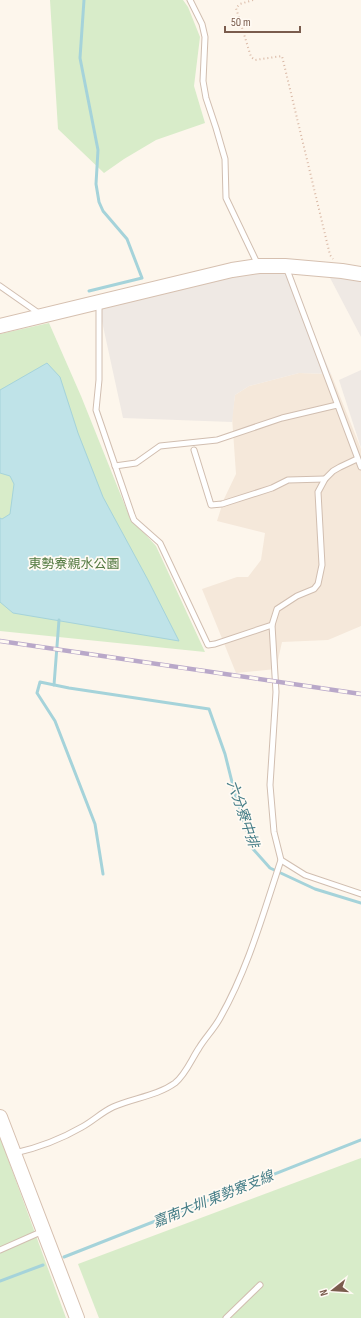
<svg xmlns="http://www.w3.org/2000/svg" width="361" height="1318" font-family="'Sofia Sans Condensed','Noto Sans TC',sans-serif">
<style>
.residential{fill:#f5e8da}
.industrial{fill:#efe9e4}
.green{fill:#d8ecc9}
.water{fill:#bfe3e8;stroke:#a5d3da}
.lines{fill:none;stroke-linecap:round;stroke-linejoin:round}
.stream{stroke:#a5d3da;stroke-width:3}
.lane-casing{stroke:#d1beb0;stroke-width:7}
.secondary-casing{stroke:#d6c0b0;stroke-width:16}
.path{stroke:#d9b8a5;stroke-width:2;stroke-dasharray:1 3;stroke-linecap:butt}
.lane{stroke:#fff;stroke-width:5}
.secondary{stroke:#fff;stroke-width:14}
.rail-casing{stroke:#b9a8c9;stroke-width:4.5}
.rail{stroke:#fffaf3;stroke-width:3;stroke-dasharray:9;stroke-linecap:butt}
.labels{text-anchor:middle;dominant-baseline:central;stroke-width:3.5;stroke-linejoin:round;paint-order:stroke}
.park-label{font-size:13px;fill:#537a41;stroke:#fffaf3}
.water-label{font-size:14px;font-style:italic;fill:#437c86;stroke:#fffaf3}
</style>
<rect width="100%" height="100%" fill="#fdf6ec"/>
<path class="residential" d="M299,373L331,374L361,449V626L328,640L282,642L276,669L236,673L202,589L237,577H248L261,560L265,533L217,521L224,499L236,474L232,417L235,395L249,386Z"/>
<g class="industrial">
<path d="M285,267L331,374L299,373L249,386L235,395L232,422L123,418L98,303L231,271Z"/>
<path d="M327,272L361,278V337Z"/>
<path d="M361,370V448L339,380Z"/>
</g>
<g class="green">
<path d="M50,0H183L188,7L200,37L194,86L205,123L156,140L124,159L104,173L58,129Z"/>
<path d="M49,323L81,396L130,518L156,546L205,652L0,631V334Z"/>
<path d="M0,1137L66,1318H0Z"/>
<path d="M361,1158V1318H99L78,1264Z"/>
</g>
<path class="water" d="M47,363L60,377L78,433L103,497L148,580L179,641L13,613L0,602V518L2,519L10,514L14,484L10,476L0,473V390Z"/>
<g class="lines">
<g class="stream">
<path d="M84,0L80,58L98,150L96,184L99,202L103,211L127,239L142,278L89,291"/>
<path d="M54,685L59,620"/>
<path d="M103,874L95,824L55,721L37,693L40,682L69,688L209,709L225,754L235,794L253,849L270,868L315,889L361,903"/>
<path d="M64,1257L361,1140"/>
<path d="M0,1281L43,1265"/>
</g>
<defs>
<g id="lane">
<path d="M190,0L202,24L205,37L203,81L206,98L216,128L225,159L226,198L258,265"/>
<path d="M286,267L361,467"/>
<path d="M0,286L40,314"/>
<path d="M99,304V380L96,410L132,515L134,520L160,543L208,645L215,644L272,625L277,609L297,596L314,589L318,584L322,565L318,492L325,479L333,471L340,467L357,459"/>
<path d="M194,450L211,505L222,504L272,488L288,480L325,479"/>
<path d="M115,466L136,463L160,446L217,440L282,418L337,405"/>
<path d="M272,625L276,692L270,785L274,832L281,860L305,875L361,894"/>
<path d="M15,1153C37,1148 63,1138 82,1127C93,1121 102,1112 113,1107C133,1098 157,1096 175,1083C186,1074 191,1060 199,1048C205,1038 214,1029 220,1018C248,969 263,914 281,860"/>
<path d="M0,1250L43,1231"/>
<path d="M226,1318L260,1285"/>
</g>
<g id="secondary">
<path d="M0,326L232,270L259,266H285L342,271L361,274"/>
<path d="M0,1117L77,1318"/>
</g>
</defs>
<use href="#lane" class="lane-casing"/>
<use href="#secondary" class="secondary-casing"/>
<path class="path" d="M253,0L240,4L236,8L251,57L255,60L282,56L330,255L333,259"/>
<use href="#lane" class="lane"/>
<use href="#secondary" class="secondary"/>
<defs>
<path id="rail" d="M0,641L361,694"/>
</defs>
<use href="#rail" class="rail-casing"/>
<use href="#rail" class="rail"/>
</g>
<g class="labels">
<g class="park-label">
<text x="74" y="564">東勢寮親水公園</text>
</g>
<g class="water-label">
<text transform="translate(243 814) rotate(71)">六分寮中排</text>
<text transform="translate(213 1199) rotate(-22)">嘉南大圳 東勢寮支線</text>
</g>
</g>
<g transform="translate(333 1290) rotate(253)" stroke="#fffaf3" stroke-width="3" paint-order="stroke">
<path d="M0-3L7 15L0 10L-7 15Z" fill="#7a5c4d"/>
<text y="-6" font-size="11" font-weight="bold" text-anchor="middle" fill="#7a5c4d">N</text>
</g>
<path d="M225 26v6h75v-6" fill="none" stroke="#7a5c4d" stroke-width="2"/>
<text x="231" y="26" font-size="12" fill="#7a5c4d" stroke="#fffaf3" stroke-width="3" paint-order="stroke">50 m</text>
</svg>
